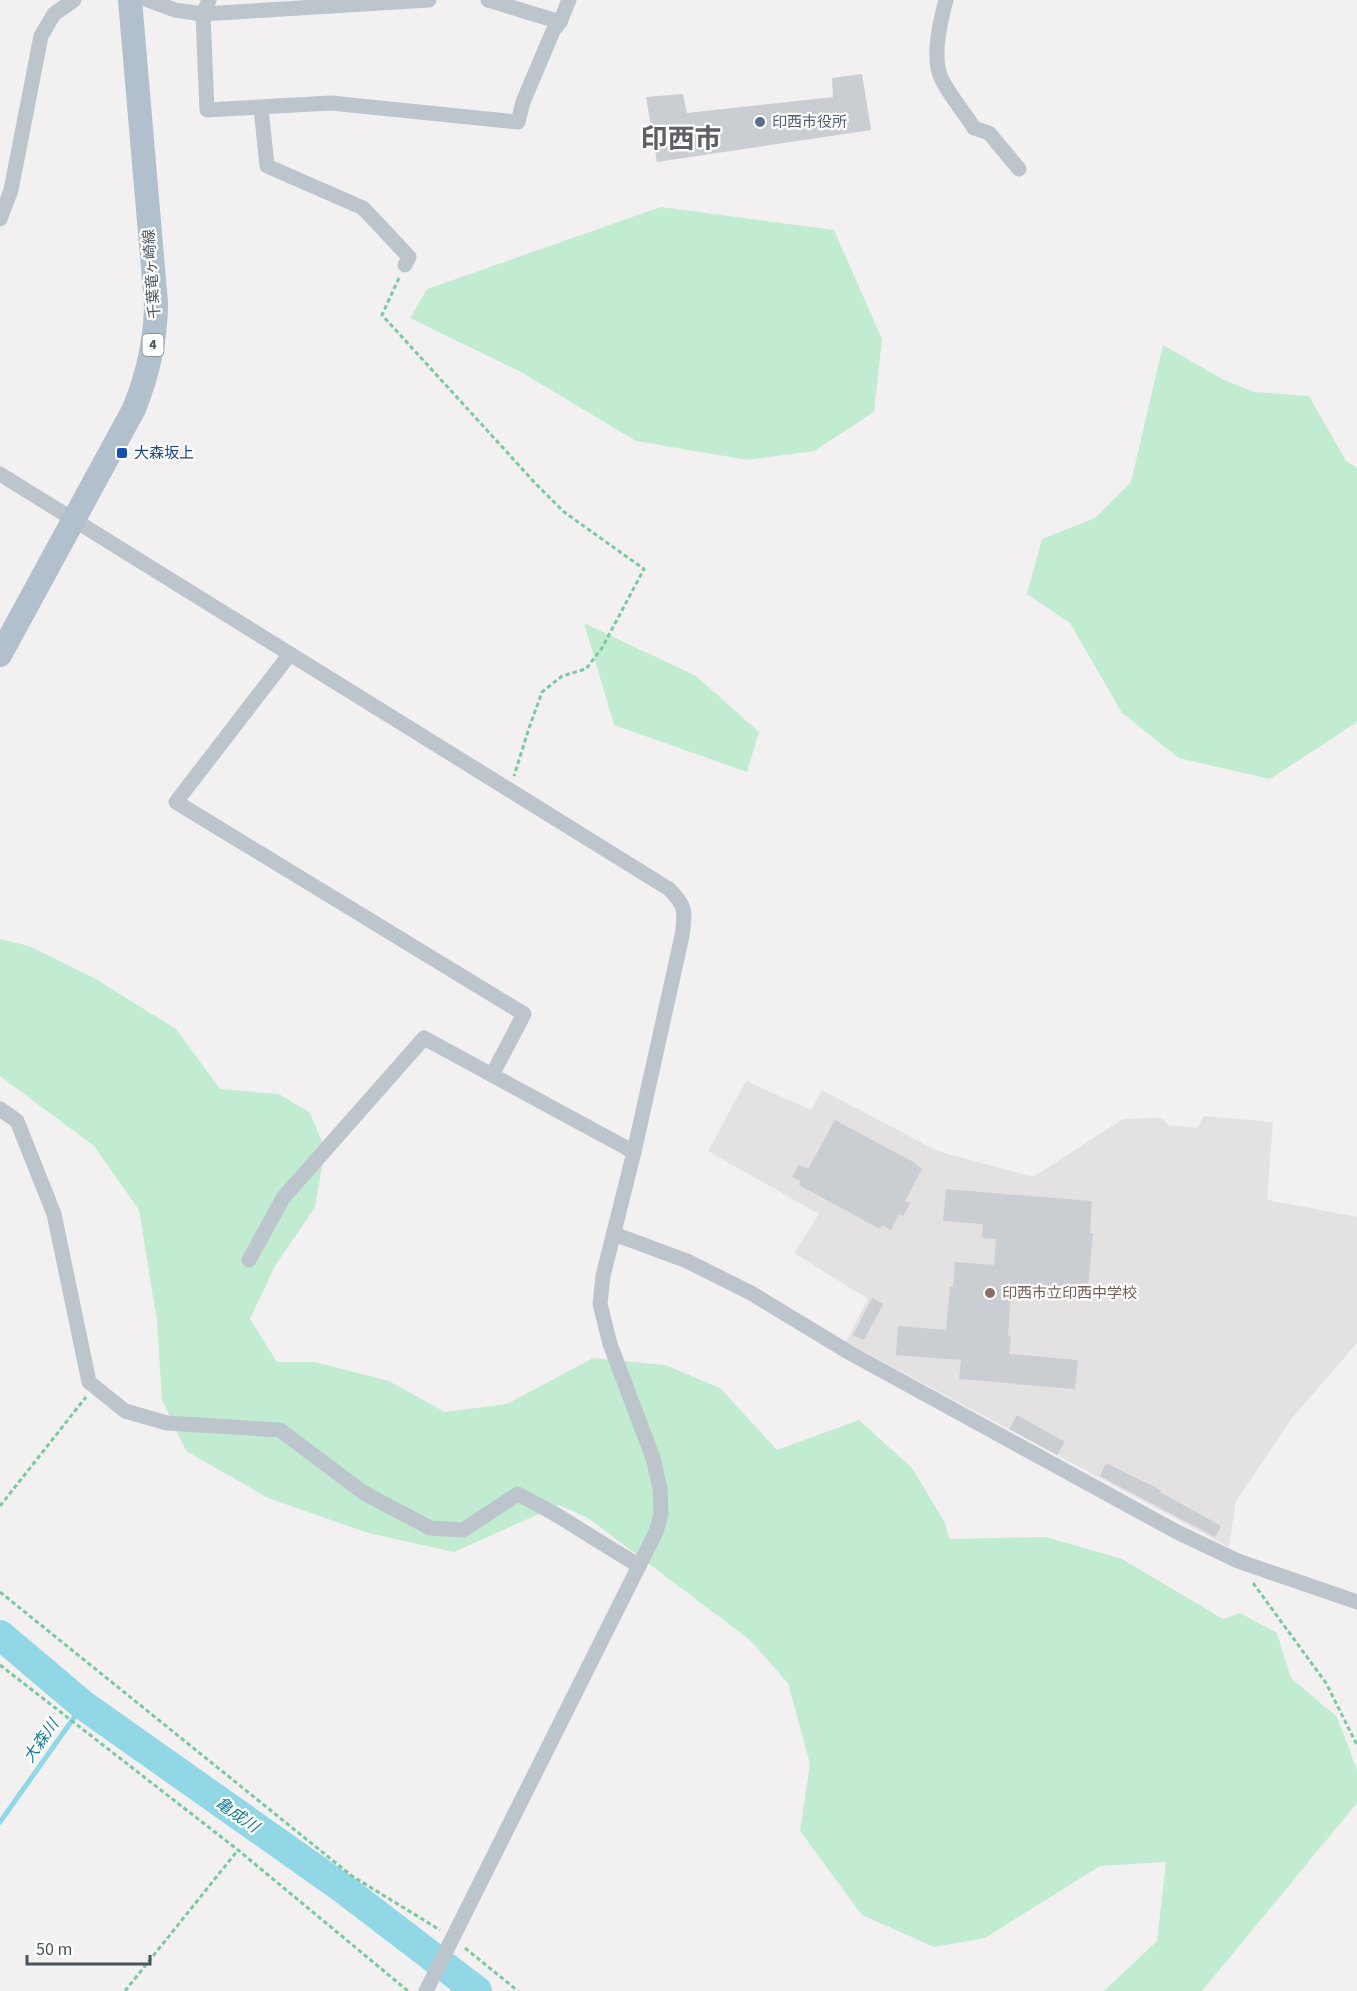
<svg xmlns="http://www.w3.org/2000/svg" width="1357" height="1991" font-family="'Source Sans 3','Noto Sans JP',sans-serif">
<style>
.education{fill:#e3e1e1}
.green{fill:#c2ecd1}
.lines{fill:none;stroke-linecap:round;stroke-linejoin:round}
.stream{stroke:#92d7e6;stroke-width:5}
.river{stroke:#92d7e6;stroke-width:30}
.building{fill:#cacdd2}
.path{stroke:#7cc8a0;stroke-width:3;stroke-dasharray:4.5 3;stroke-linecap:butt}
.minor{stroke:#bcc5cc;stroke-width:15}
.primary{stroke:#b2c0cd;stroke-width:24}
.service-dot{fill:#5c6f8a;stroke:#fff;stroke-width:2}
.transit-dot{fill:#1a4fb4;stroke:#fff;stroke-width:2}
.education-dot{fill:#8d6e63;stroke:#fff;stroke-width:2}
.labels{text-anchor:middle;dominant-baseline:central;stroke-width:4.5;stroke-linejoin:round;paint-order:stroke}
.shield{fill:#fff;stroke:#80878d;stroke-width:1.5}
.shield-label{font-size:14px;font-weight:bold;fill:#49545c}
.service-label{font-size:15px;fill:#4e5e75;stroke:#fff;text-anchor:start}
.street-label{font-size:15px;fill:#49545c;stroke:#fff}
.transit-label{font-size:15px;fill:#164399;stroke:#fff;text-anchor:start}
.education-label{font-size:15px;fill:#785e54;stroke:#fff;text-anchor:start}
.water-label{font-size:16px;font-style:italic;fill:#167d94;stroke:#fff}
.town-label{font-size:27px;font-weight:bold;fill:#5d6064;stroke:#fff}
</style>
<rect width="100%" height="100%" fill="#f2f0f0"/>
<path class="education" d="M746,1081L811,1110L822,1090L937,1151L1033,1177L1123,1119L1162,1118L1168,1125L1197,1128L1204,1116L1273,1122L1267,1200L1357,1217V1343L1292,1418L1236,1501L1229,1547L846,1342L868,1299L794,1253L819,1214L708,1151Z"/>
<g class="green">
<path d="M661,207L834,230L882,339L874,412L814,451L748,460L636,441L521,372L410,318L427,289Z"/>
<path d="M1163,345L1224,380L1254,392L1309,396L1346,461L1357,468V722L1270,779L1179,758L1122,713L1070,623L1027,594L1042,539L1095,518L1131,482Z"/>
<path d="M584,623L696,676L759,732L747,772L614,725Z"/>
<path d="M0,939L29,946L94,978L176,1029L220,1089L279,1094L310,1113L325,1149L315,1207L275,1266L250,1319L277,1362H315L389,1381L445,1412L507,1404L593,1358L665,1365L720,1388L777,1450L859,1420L912,1468L945,1523L949,1539L1046,1537L1122,1559L1223,1619L1240,1613L1277,1633L1291,1678L1337,1717L1357,1770V1803L1202,1991H1104L1157,1941L1166,1862L1100,1866L985,1938L934,1947L862,1915L800,1831L810,1764L788,1683L750,1640L588,1518L559,1505L454,1552L368,1533L268,1498L186,1451L162,1400L157,1321L139,1210L94,1146L0,1076Z"/>
</g>
<g class="lines">
<path class="stream" d="M0,1822L83,1705"/>
<path class="river" d="M0,1635L83,1705L345,1890L477,1991"/>
</g>
<g class="building">
<path d="M862,74L871,130L657,162L646,97L683,94L687,113L833,97L832,78Z"/>
<path d="M835,1120L915,1163V1164L922,1169L905,1201L910,1203L903,1216L899,1214L891,1230L882,1225L880,1229L799,1185L801,1181L792,1177L799,1165L808,1169Z"/>
<path d="M946,1189L1092,1201L1090,1233H1093L1087,1299L1011,1292L1008,1336H1011L1009,1354L1078,1360L1075,1389L959,1379L961,1360L896,1355L898,1326L946,1330L950,1287H953L955,1262L994,1265L996,1239L982,1238L983,1224L943,1221Z"/>
<path d="M872,1298L883,1304L864,1340L853,1335Z"/>
<path d="M1017,1415L1065,1442L1057,1455L1009,1429Z"/>
<path d="M1106,1463L1161,1490L1160,1492L1221,1526L1215,1537L1100,1476Z"/>
</g>
<g class="lines">
<g class="path">
<path d="M399,278L382,315L535,483L564,512L644,569L602,648L586,669L562,676L542,692L529,728L514,776"/>
<path d="M0,1506L86,1397"/>
<path d="M1253,1583L1326,1683L1357,1745"/>
<path d="M0,1592L352,1876L440,1930"/>
<path d="M0,1665L238,1850L408,1991"/>
<path d="M465,1948L518,1991"/>
<path d="M125,1991L238,1850"/>
</g>
<g class="minor">
<path d="M148,0L175,10L203,14L429,0"/>
<path d="M209,0L203,14L207,110L331,103L518,122L523,102L553,31L560,22L569,0"/>
<path d="M488,0L560,22"/>
<path d="M946,0C940,22 931,59 942,80C951,97 964,112 974,128L989,133L1019,169"/>
<path d="M261,108L267,166L363,208L409,257L405,265"/>
<path d="M0,219L11,190L41,36L54,14L74,0"/>
<path d="M0,474L669,889C687,907 685,912 682,936L634,1152L603,1276L600,1304L610,1344L653,1458L660,1488L661,1514L656,1532L426,1991"/>
<path d="M290,654L176,802L524,1014L492,1075L634,1152"/>
<path d="M0,1109L17,1121L54,1214L89,1382L125,1411L167,1423L280,1430L364,1493L430,1528L463,1530L518,1494L555,1514L639,1566"/>
<path d="M614,1234L687,1261L751,1293L850,1353L1177,1532L1238,1561L1357,1602"/>
<path d="M249,1260L283,1198L424,1038L492,1075"/>
</g>
<path class="primary" d="M0,655L134,409C148,374 156,340 156,303L130,0"/>
</g>
<circle class="service-dot" cx="760" cy="122" r="6"/>
<rect class="transit-dot" x="116" y="447" width="12" height="12" rx="3"/>
<circle class="education-dot" cx="990" cy="1293" r="6"/>
<g class="labels">
<rect class="shield" x="142.5" y="334" width="21" height="22" rx="4.5"/>
<g class="shield-label">
<text x="153" y="345">4</text>
</g>
<g class="service-label">
<text x="772" y="122">印西市役所</text>
</g>
<g class="street-label">
<text transform="translate(152 274) rotate(-94)">千葉竜ヶ崎線</text>
</g>
<g class="transit-label">
<text x="134" y="453">大森坂上</text>
</g>
<g class="education-label">
<text x="1002" y="1293">印西市立印西中学校</text>
</g>
<g class="water-label">
<text transform="translate(41 1741) rotate(-55)">大森川</text>
<text transform="translate(237 1815) rotate(35)">亀成川</text>
</g>
<g class="town-label">
<text x="681" y="139">印西市</text>
</g>
</g>
<path d="M27 1955v9h123v-9" fill="none" stroke="#49545c" stroke-width="3"/>
<text x="36" y="1955" font-size="18" fill="#49545c" stroke="#ffffff" stroke-width="4.5" paint-order="stroke">50 m</text>
</svg>
